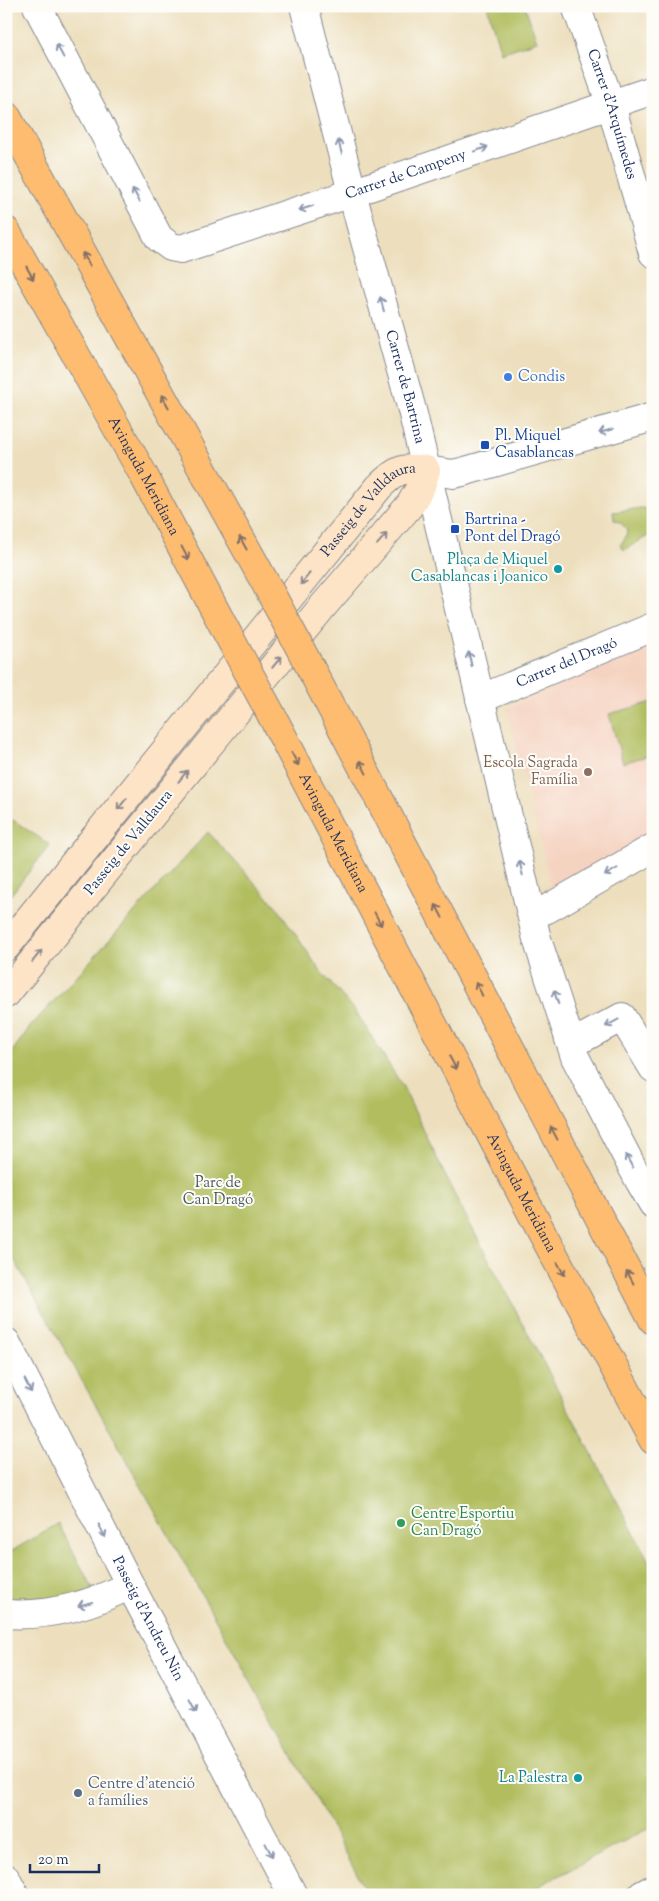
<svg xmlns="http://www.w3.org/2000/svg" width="659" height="1901" font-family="'Sorts Mill Goudy',serif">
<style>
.built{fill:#f5d3c1}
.green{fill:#b1bd5f;stroke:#66765e}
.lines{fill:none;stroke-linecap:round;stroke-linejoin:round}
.street-casing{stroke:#84878e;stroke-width:30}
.secondary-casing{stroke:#84878e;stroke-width:30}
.primary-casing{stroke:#84878e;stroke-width:30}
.street{stroke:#fff;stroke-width:28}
.secondary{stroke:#fee4c6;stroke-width:28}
.primary{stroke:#fdbc70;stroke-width:28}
.primary-bridge-casing{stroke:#84878e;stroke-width:30;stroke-linecap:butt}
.primary-bridge{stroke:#fdbc70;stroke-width:28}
.oneway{stroke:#8d97ae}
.oneway2{stroke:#816e66}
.oneway3{stroke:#8c8a92}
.shop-dot{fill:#3f7fe0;stroke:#fdfcf7;stroke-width:2}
.transit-dot{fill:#1a4fb4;stroke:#fdfcf7;stroke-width:2}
.culture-dot{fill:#0f9aa8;stroke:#fdfcf7;stroke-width:2}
.education-dot{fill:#8d6e63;stroke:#fdfcf7;stroke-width:2}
.leisure-dot{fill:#2e9e5b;stroke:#fdfcf7;stroke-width:2}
.service-dot{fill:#5c6f8a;stroke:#fdfcf7;stroke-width:2}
.labels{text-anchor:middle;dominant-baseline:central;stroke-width:4;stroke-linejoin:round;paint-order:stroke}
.street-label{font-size:15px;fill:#1b2f5e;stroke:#fdfcf7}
.shop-label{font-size:15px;fill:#366cbe;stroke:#fdfcf7;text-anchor:start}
.transit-label{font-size:15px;fill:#164399;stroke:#fdfcf7;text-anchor:start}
.culture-label{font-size:15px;fill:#0d838f;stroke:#fdfcf7;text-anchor:end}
.education-label{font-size:15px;fill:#785e54;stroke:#fdfcf7;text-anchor:end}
.park-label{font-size:15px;fill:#485a5e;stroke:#fdfcf7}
.leisure-label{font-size:15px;fill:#27864d;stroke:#fdfcf7;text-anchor:start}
.service-label{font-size:15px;fill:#4e5e75;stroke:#fdfcf7;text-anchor:start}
</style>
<rect width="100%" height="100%" fill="#fdfcf7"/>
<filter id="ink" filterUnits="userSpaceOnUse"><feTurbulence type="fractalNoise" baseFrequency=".02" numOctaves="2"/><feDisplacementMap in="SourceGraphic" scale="10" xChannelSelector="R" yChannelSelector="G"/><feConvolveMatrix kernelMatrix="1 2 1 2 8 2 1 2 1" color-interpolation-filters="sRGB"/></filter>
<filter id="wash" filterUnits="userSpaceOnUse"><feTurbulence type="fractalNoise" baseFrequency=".0096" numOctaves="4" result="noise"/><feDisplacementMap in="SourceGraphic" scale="20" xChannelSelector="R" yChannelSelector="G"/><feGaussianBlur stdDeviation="1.12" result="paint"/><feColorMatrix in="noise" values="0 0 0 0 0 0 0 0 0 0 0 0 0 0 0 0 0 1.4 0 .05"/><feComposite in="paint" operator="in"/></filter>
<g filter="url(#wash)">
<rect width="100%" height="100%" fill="#eddfbd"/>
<path class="built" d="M653,642V835L553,894L507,708Z"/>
<g class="green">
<path d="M487,6H525L537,41L501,53Z"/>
<path d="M640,508L653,509V533L624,550L620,545L626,537L627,530L621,523L614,520L613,512Z"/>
<path d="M653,702V754L623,763L609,714Z"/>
<path d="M13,820L50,845L6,901V823Z"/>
<path d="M208,832L277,907L321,972L356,1012L403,1087L454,1194L653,1569V1826L522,1895H368L323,1811L6,1245V1060L30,1027Z"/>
<path d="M58,1523L94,1591L6,1605V1542L12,1551Z"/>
</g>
</g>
<g filter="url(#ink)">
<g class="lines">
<defs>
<g id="street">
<path id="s1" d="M37,6L159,238L171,247L181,249L352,193L653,90"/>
<path id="s2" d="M304,6L359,219L412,410L537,939L575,1057L640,1182L653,1204"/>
<path id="s3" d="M576,6L611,105L653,253"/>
<path d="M426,470L453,474L462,472L653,417"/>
<path id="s4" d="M480,699L653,627"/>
<path d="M532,915L547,909L653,848"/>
<path d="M569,1039L585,1037L622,1017L653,1068"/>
<path id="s5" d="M6,1342L130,1585L293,1895"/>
<path d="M6,1614C50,1617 91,1605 130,1585"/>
<path d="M6,1878L15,1895"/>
<path d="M642,1895L653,1889"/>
</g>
<g id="secondary">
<path id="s6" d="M6,947L379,487C395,471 403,466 426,470L421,486L410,505L324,605L213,740L6,994"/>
</g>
<g id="primary">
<path d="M6,115L267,586"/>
<path id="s7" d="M6,231L143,474L225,629"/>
<path d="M311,669L653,1320"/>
<path id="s8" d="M272,716L531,1212L653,1440"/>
</g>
</defs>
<use href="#street" class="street-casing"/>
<use href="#secondary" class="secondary-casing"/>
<use href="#primary" class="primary-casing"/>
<use href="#street" class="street"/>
<use href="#secondary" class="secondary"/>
<use href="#primary" class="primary"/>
<defs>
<g id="primary-bridge">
<path d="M267,586L311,669"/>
<path d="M225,629L272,716"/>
</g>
</defs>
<use href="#primary-bridge" class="primary-bridge-casing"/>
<use href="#primary-bridge" class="primary-bridge"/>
</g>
<defs><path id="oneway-shaft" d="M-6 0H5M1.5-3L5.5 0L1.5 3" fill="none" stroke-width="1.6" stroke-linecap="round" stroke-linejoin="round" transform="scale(1.25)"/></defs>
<g class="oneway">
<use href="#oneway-shaft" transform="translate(60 51) rotate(-118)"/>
<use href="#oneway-shaft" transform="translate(340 147) rotate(-104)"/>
<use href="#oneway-shaft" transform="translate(481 149) rotate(-19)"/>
<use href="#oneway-shaft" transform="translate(136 195) rotate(-118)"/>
<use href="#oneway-shaft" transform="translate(306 208) rotate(162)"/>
<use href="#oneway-shaft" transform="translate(382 304) rotate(-105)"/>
<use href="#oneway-shaft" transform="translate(606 431) rotate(164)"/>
<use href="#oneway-shaft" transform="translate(470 659) rotate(-103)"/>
<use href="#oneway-shaft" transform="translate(521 868) rotate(-103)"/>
<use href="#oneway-shaft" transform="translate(611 872) rotate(150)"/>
<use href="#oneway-shaft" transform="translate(556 997) rotate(-108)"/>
<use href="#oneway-shaft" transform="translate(612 1023) rotate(152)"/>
<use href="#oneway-shaft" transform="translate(629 1161) rotate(-118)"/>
<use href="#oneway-shaft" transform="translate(28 1386) rotate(63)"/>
<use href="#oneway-shaft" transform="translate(102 1531) rotate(63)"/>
<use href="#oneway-shaft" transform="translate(85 1604) rotate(164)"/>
<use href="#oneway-shaft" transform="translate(193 1706) rotate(62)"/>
<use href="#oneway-shaft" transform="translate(269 1850) rotate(62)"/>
</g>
<g class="oneway2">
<use href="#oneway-shaft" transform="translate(86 259) rotate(-119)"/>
<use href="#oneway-shaft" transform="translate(30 273) rotate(61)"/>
<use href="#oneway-shaft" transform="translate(165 401) rotate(-119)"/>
<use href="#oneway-shaft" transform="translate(243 543) rotate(-119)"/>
<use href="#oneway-shaft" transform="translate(185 553) rotate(62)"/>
<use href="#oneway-shaft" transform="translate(295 759) rotate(62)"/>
<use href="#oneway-shaft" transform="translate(363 767) rotate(-118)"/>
<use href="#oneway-shaft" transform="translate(439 911) rotate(-118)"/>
<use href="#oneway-shaft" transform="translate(378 919) rotate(62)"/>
<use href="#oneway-shaft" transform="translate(479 989) rotate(-117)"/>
<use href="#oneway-shaft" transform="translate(453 1063) rotate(62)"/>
<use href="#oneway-shaft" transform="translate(554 1133) rotate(-118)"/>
<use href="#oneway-shaft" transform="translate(561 1269) rotate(62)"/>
<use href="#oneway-shaft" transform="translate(630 1277) rotate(-118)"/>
</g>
<g class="oneway3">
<use href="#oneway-shaft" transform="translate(382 539) rotate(-49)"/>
<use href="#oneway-shaft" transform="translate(305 579) rotate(129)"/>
<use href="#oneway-shaft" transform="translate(277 662) rotate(-50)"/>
<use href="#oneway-shaft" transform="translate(183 776) rotate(-51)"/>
<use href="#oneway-shaft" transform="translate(122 804) rotate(129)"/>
<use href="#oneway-shaft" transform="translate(37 956) rotate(-51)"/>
</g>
</g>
<circle class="shop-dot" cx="508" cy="377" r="5"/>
<g class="transit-dot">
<rect x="480" y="440" width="10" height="10" rx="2.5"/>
<rect x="450" y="524" width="10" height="10" rx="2.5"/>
</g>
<g class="culture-dot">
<circle cx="558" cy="569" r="5"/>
<circle cx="578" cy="1778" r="5"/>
</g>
<circle class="education-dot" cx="588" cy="772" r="5"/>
<circle class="leisure-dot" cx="401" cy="1523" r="5"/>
<circle class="service-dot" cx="78" cy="1793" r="5"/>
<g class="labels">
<g class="street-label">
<text stroke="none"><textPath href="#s3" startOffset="114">Carrer d'Arquímedes</textPath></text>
<text stroke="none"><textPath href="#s1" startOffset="524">Carrer de Campeny</textPath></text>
<text stroke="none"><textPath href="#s2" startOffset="394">Carrer de Bartrina</textPath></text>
<text stroke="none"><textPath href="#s7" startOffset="281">Avinguda Meridiana</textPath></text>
<text stroke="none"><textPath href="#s6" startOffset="570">Passeig de Valldaura</textPath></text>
<text stroke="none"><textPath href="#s4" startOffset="94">Carrer del Dragó</textPath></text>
<text stroke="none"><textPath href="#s8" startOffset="132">Avinguda Meridiana</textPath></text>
<text transform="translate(129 843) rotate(-51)">Passeig de Valldaura</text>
<text stroke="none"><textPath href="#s8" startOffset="538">Avinguda Meridiana</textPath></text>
<text stroke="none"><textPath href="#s5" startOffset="311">Passeig d'Andreu Nin</textPath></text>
</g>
<g class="shop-label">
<text x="518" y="377">Condis</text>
</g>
<g class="transit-label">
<text x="495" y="436">Pl. Miquel<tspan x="495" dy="17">Casablancas</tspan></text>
<text x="465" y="520">Bartrina -<tspan x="465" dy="17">Pont del Dragó</tspan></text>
</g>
<g class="culture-label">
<text x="548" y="560">Plaça de Miquel<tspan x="548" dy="17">Casablancas i Joanico</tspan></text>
<text x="568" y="1778">La Palestra</text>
</g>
<g class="education-label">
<text x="578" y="763">Escola Sagrada<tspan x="578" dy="17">Família</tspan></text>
</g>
<g class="park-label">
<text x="218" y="1183">Parc de<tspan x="218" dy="17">Can Dragó</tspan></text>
</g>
<g class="leisure-label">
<text x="411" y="1514">Centre Esportiu<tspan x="411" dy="17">Can Dragó</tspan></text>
</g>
<g class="service-label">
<text x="88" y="1784">Centre d'atenció<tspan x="88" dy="17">a famílies</tspan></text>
</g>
</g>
<rect width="659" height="1901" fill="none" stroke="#fdfcf7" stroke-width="25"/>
<path d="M30 1864v8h69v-8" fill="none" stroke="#1b2f5e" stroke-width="2.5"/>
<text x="38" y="1864" font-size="15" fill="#1b2f5e" stroke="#fdfcf7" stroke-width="4" paint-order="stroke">20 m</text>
</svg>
